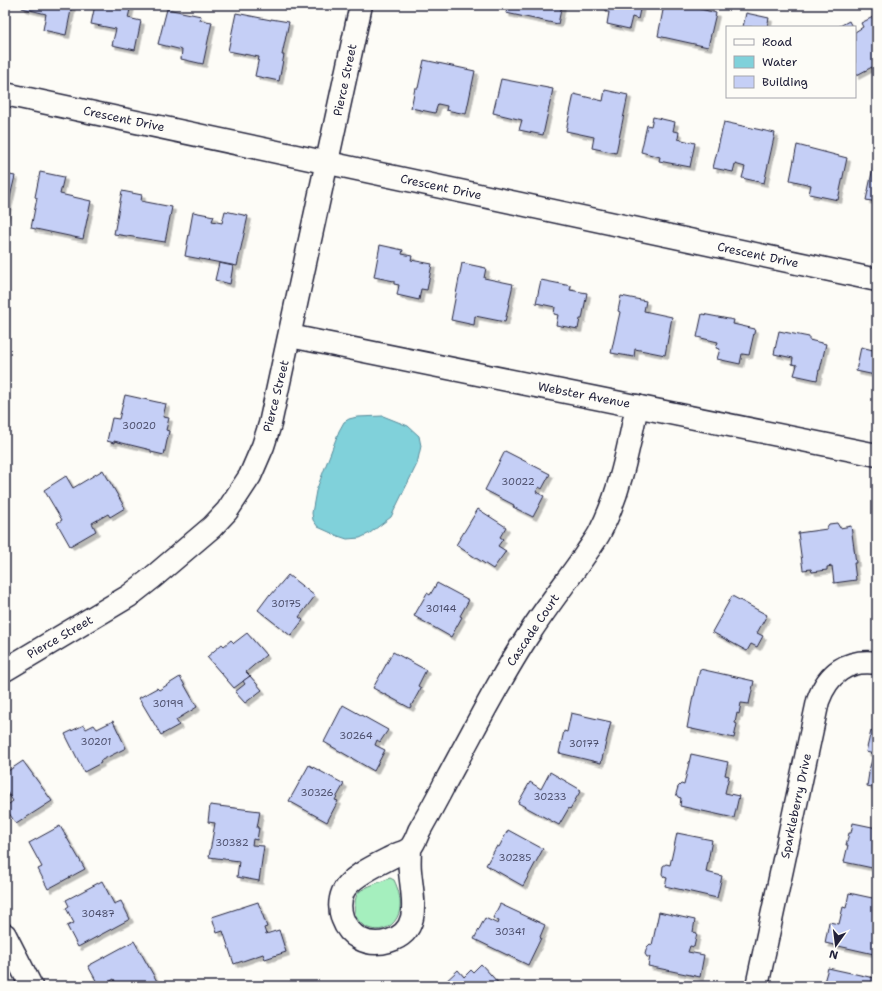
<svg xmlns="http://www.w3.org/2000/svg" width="882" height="991" font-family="'Shantell Sans',sans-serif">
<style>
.green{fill:#a5efbe;stroke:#64887c}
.water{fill:#80d1da;stroke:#5a8b9a}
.building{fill:#c5cff6;stroke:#22223b;filter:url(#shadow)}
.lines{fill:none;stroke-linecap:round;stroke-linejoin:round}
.minor-casing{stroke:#22223b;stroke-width:25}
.minor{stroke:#fdfcf7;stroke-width:22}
.labels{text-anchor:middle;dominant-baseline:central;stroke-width:4;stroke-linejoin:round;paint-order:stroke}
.number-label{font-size:10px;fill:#4b4d6a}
.street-label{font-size:12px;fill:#22223b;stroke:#fdfcf7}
</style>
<defs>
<filter id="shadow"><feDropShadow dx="3.5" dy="3.5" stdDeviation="0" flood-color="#0004"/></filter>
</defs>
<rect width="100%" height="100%" fill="#fdfcf7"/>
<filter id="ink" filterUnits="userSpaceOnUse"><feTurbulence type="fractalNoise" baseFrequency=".025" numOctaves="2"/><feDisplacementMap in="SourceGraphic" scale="8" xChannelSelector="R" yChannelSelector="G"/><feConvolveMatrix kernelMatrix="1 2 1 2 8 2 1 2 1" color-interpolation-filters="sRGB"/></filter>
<g filter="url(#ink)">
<path class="green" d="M390,878L394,880C399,890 402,903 399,913C390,941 350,931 355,904C355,900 356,895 359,892C364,887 383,881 390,878Z"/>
<path class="water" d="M383,416L408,426L419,436L421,446L417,464L391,517L370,533L360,538L347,539L338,536L318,527L313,520L312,513L316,491L339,431L344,422L349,419L357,417Z"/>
<g class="building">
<path d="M22,5H72L66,35L43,30L46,14L22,8Z"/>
<path d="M95,5H131L128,18L141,21L135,50L112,45L116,29L91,24Z"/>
<path d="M508,5H562L558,24L506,13Z"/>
<path d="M598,5H641L638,19L632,17L629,29L607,24L609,12H606V7Z"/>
<path d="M664,5H698L697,8L716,13L708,47L658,36Z"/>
<path d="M167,9L201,16L200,20L212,22L203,64L181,59L182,50L158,44Z"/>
<path d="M236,13L271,20V19L289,22L282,55H284L279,81L255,76L259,57L228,51Z"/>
<path d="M746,13L769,18L767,27H743Z"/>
<path d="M877,15V67L873,69L872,67L855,76V32L863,27L861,23Z"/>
<path d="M849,21L852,27H838Z"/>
<path d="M424,60L475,71L466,114L446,110L447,106L438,104L435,113L411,108L415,88H418Z"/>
<path d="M501,79L553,89L543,135L519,130L522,120L493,113Z"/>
<path d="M605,90L628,95L616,153L592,148L594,137L566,131L574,94L603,101Z"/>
<path d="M653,117L675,122L673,131L679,132L678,139L695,143L690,167L659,161L660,157L641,152L647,125L651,126Z"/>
<path d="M724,122L775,133L764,183L742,178L745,167L735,164L733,172L713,168Z"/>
<path d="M797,145L847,158L838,200L809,194L811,185L790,180Z"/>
<path d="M874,163L877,164V202L866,200Z"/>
<path d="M40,172L64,177L60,194L91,201L83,239L31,228L37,198L35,197Z"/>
<path d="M5,174L15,176L5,218Z"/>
<path d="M122,191L142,195L141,201L172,207L165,242L114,234Z"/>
<path d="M225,211L248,216L237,266L185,256L193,212L214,216L212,221L222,223Z"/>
<path d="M380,245L403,250L402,254L412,256L411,260L432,264L427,290L421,289L419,300L397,295L399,285L394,284V281L374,277Z"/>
<path d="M219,263L233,266L230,284L215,280Z"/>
<path d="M462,263L486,268L484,278L513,284L505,322L475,316L474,325L451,320Z"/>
<path d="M541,280L571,286L570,290L587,293L582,319H580L578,329L556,325L558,315L554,314L555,307L536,303Z"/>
<path d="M621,296L646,301L644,311L672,317L665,355L635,349L634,357L611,353L620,312L618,311Z"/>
<path d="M702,314L734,320L733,324L755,329L749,355L742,354L740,364L717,359L720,349L716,348L718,342L697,337Z"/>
<path d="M779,331L809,337V340L826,344L820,370H819L817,380L794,375L797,365L792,364L793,358L774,354Z"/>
<path d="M861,347L877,351V382L874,381L875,375L856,371Z"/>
<path d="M125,395L166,404L163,417L169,418L166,430L169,431L164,455L151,452V450L114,441V443L107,441L112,418L119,419Z"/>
<path d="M505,451L550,474L542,489L539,487L536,492L544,496L533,517L513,507L514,505L485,490Z"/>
<path d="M103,470L125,508L110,517L108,514L92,523L96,531L70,546L57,523L62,520L44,490L66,476L73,488Z"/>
<path d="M478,509L506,527L500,537L503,539L498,546L506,551L493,569L456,545Z"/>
<path d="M837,523L840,528L851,526L856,563H854L856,580L834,583L832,566L827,567V570L812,572L811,569L803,570L798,533L827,529V527L829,524Z"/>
<path d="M288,575L315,596L299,617L303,620L291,636L258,610L270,594L271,595Z"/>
<path d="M437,583L469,600L460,616L462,617L451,637L414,616L427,593L430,595Z"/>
<path d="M732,596L767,615L757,633L763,636L757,647L751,644L747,651L712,632Z"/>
<path d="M247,633L266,655L246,672L250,676L234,688L207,657L222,644L224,646L231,640L234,643Z"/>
<path d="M393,652L426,670L418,686L421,688L410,708L373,688Z"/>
<path d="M700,669L754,681L749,704L741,703L739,714L737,713L735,723L737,724L734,738L687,728L693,696H694Z"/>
<path d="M250,676L262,690L245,703L235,692L245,684L243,681Z"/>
<path d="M180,677L197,707L176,720L179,725L161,735L139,698L157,688L159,690Z"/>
<path d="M343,705L388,730L380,742L377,740L375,745L385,750L374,771L324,742Z"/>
<path d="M571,713L611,722L601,763L559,753L564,731L567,732Z"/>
<path d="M113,721L126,748L100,761L101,763L84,772L65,734L84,725L86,729L94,725L97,729Z"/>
<path d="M871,731L877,733V788L867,786L869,773H868L874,754L866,752Z"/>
<path d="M691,754L728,762L725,775L729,776L725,793L739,796L734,818L680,806L681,798L678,797L676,794L678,787L681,784L684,785Z"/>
<path d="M23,761L52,801L16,824L5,807L13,801L5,789V773Z"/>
<path d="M309,765L344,784L335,800L338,801L327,822L289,801Z"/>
<path d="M550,772L581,790L570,809L569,808L559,825L518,803L530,782L541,789Z"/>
<path d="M210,805L260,811L257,828H259L257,840L253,839L252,845L264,846L259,881L237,877L239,861L209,857L215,823L208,822Z"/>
<path d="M853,823L877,828V869L844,862L848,845H846L849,833H851Z"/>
<path d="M60,826L85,869L48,889L38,869L42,867L29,843Z"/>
<path d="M508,830L543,849L523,886L486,865L497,846L499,847Z"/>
<path d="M677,833L712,840L706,872L722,876L717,898L665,886L667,878L664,877L662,874L663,866L666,864L670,865Z"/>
<path d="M102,881L114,904L121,901L130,919L78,947L67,926L74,923L66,908L69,906L66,900Z"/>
<path d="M849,893L877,899V940L874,954L825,943L829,922L839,924L843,907L846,908Z"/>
<path d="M258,902L267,927L264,928L266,934L279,930L286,952L265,959L263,954L234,964L223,931L217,933L212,917Z"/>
<path d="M500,904L545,925L540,937L541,938L528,965L474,939L485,918L498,924L499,921L493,918Z"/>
<path d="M659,912L695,920L693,932L697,933L694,947L690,946L688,952L704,955L700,977L648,966L650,957H647L645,954L647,947L650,944L652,945Z"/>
<path d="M134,941L158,983L152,986H117L114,979L102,986H99L88,966Z"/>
<path d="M481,964L501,986H443L442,985L458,970L464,977L471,970L473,972Z"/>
<path d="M828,968L874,978L873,986H825L826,983L824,982Z"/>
</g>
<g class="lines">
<defs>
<g id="minor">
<path d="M5,94L877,280"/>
<path d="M290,336L877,455"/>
<path d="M5,670L129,596L152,578L212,527L227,511L250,476L263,446L270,424L361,5"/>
<path d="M410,848C410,855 409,863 410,871C412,896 423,931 389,941C379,944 369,944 360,939C343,930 336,909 343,892C350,876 381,863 396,855C400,853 407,851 410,848C414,844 417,836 419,831C428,815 437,799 445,783C473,732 499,679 531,631C548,605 567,581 585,555C590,547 596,540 600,532C620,493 628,449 637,406"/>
<path d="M5,935L31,986"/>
<path d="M757,986L818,701C828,673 847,659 877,663"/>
</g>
</defs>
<use href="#minor" class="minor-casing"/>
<use href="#minor" class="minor"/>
</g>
</g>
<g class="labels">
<g class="number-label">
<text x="139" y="425">30020</text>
<text x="518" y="481">30022</text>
<text x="286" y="603">30175</text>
<text x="441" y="608">30144</text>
<text x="168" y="703">30199</text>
<text x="356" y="735">30264</text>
<text x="96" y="741">30201</text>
<text x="584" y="743">30177</text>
<text x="317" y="792">30326</text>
<text x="550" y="796">30233</text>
<text x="232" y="842">30382</text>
<text x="515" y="857">30285</text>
<text x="98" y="913">30487</text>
<text x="510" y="931">30341</text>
</g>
<g class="street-label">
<text transform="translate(345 80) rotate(-78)">Pierce Street</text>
<text transform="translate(124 119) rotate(12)">Crescent Drive</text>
<text transform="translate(441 187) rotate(12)">Crescent Drive</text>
<text transform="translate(758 255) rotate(12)">Crescent Drive</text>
<text transform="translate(584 395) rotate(11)">Webster Avenue</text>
<text transform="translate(276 396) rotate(-76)">Pierce Street</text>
<text transform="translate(533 630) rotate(-56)">Cascade Court</text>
<text transform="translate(60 637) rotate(-30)">Pierce Street</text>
<text transform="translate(796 806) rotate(-78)">Sparkleberry Drive</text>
</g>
</g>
<rect width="882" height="991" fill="none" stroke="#fdfcf7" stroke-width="20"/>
<rect x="10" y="10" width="862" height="971" fill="none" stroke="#22223b" stroke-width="1.5" filter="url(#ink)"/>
<rect x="726" y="26" width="130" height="72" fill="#fdfcf7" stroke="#a5a5ac"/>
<rect x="734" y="39" width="20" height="6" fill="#fdfcf7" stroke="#a5a5ac"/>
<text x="762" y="46" font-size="12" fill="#22223b">Road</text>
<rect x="734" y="56" width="20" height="12" fill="#80d1da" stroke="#a5a5ac"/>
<text x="762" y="66" font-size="12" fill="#22223b">Water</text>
<rect x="734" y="76" width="20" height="12" fill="#c5cff6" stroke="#a5a5ac"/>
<text x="762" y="86" font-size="12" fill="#22223b">Building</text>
<g transform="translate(836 945) rotate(194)" stroke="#fdfcf7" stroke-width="3" paint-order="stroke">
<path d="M0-3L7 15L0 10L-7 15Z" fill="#22223b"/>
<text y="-6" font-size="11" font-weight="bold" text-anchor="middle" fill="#22223b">N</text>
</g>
</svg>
